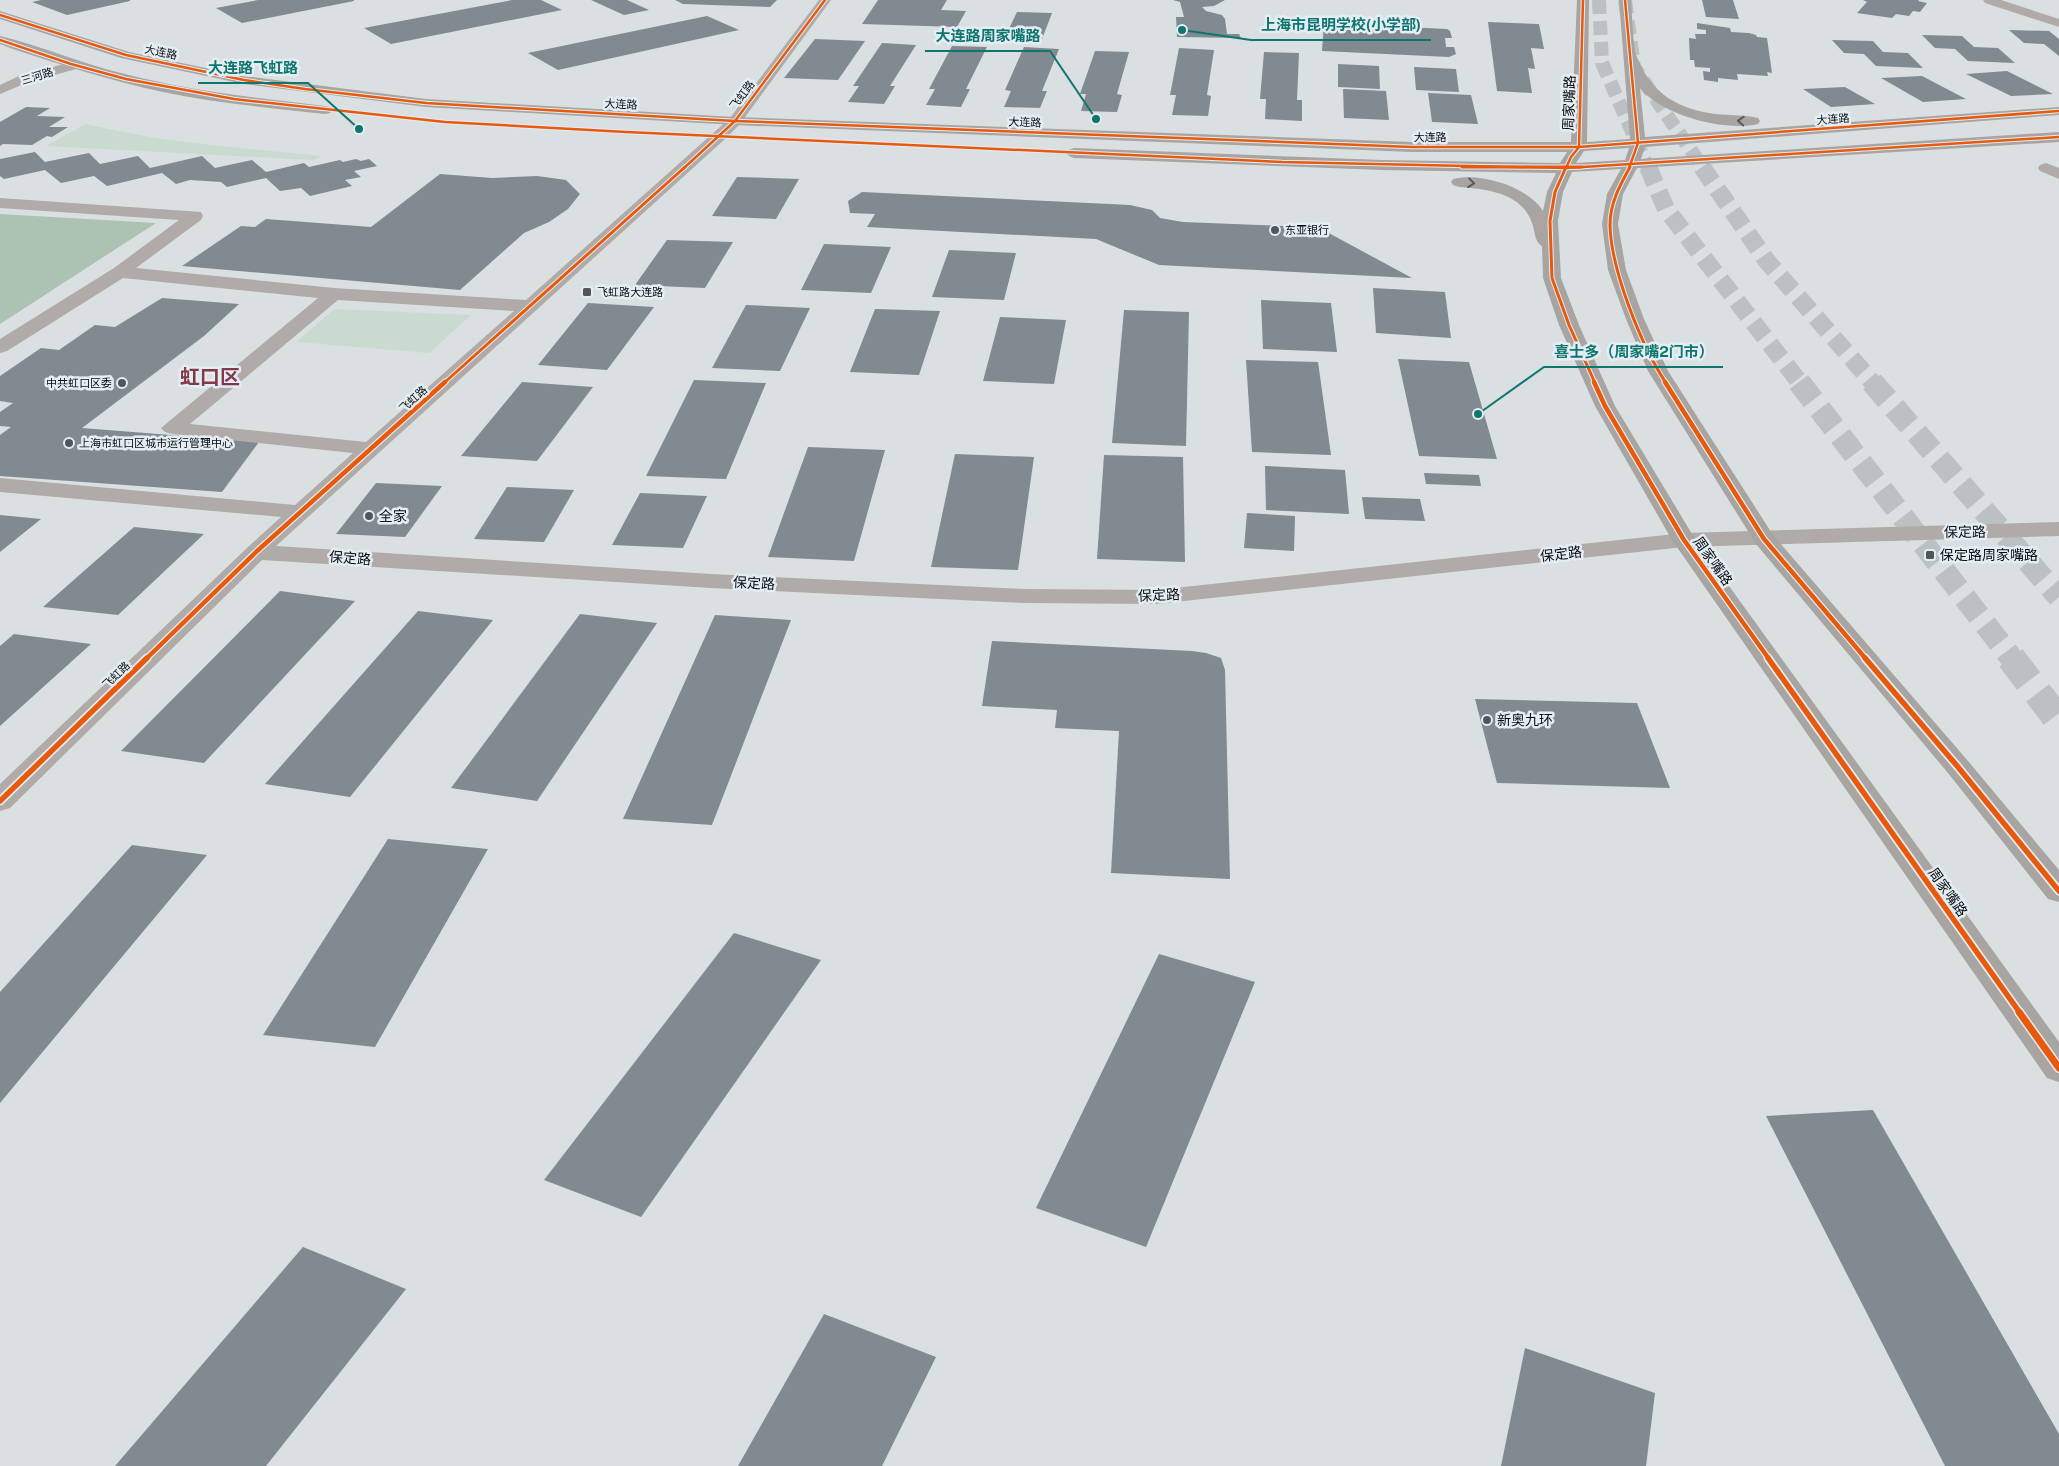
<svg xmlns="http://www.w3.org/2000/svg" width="2059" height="1466" font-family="'Public Sans','Noto Sans SC',sans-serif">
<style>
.green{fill:#c9dace}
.forest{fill:#acc2b2}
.building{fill:#808a90}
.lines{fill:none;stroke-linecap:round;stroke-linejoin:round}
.highway-tunnel-far3{stroke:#bbc0c2;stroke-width:14;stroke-dasharray:14 7;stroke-linecap:butt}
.highway-tunnel-far2{stroke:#bbc0c2;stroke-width:18;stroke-dasharray:18 9;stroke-linecap:butt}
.highway-tunnel-far1{stroke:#bbc0c2;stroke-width:23;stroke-dasharray:23 11;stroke-linecap:butt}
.highway-tunnel{stroke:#bbc0c2;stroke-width:29;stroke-dasharray:29 15;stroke-linecap:butt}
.minor{fill:#b0aaa8;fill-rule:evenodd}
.major{fill:#a8a4a1;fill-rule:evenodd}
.cycleway-far4-casing{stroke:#e4edf3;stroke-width:4.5}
.cycleway-far3-casing{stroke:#e4edf3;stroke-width:5}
.cycleway-far2-casing{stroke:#e4edf3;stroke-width:7}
.cycleway-far1-casing{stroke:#e4edf3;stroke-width:9}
.cycleway-casing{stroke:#e4edf3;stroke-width:10}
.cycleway-far4{stroke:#e8590c;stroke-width:2.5}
.cycleway-far3{stroke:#e8590c;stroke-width:3}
.cycleway-far2{stroke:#e8590c;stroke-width:4.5}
.cycleway-far1{stroke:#e8590c;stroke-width:5.5}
.cycleway{stroke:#e8590c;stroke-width:7}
.oneway{stroke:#595858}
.poi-dot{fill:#535659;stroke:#e4edf3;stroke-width:2}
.labels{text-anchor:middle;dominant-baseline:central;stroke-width:5;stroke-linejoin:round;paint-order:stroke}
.far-street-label{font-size:11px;fill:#0a0d0f;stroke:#e4edf3}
.far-poi-label{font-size:11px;fill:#0a0d0f;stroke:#e4edf3;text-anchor:start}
.street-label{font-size:14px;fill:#0a0d0f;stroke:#e4edf3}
.poi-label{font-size:14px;fill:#0a0d0f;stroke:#e4edf3;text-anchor:start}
.far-town-label{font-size:20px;font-weight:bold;fill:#823a48;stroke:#e4edf3}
.leader{fill:none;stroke:#0f766e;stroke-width:2}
.callout-dot{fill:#0f766e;stroke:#e4edf3;stroke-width:2}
.callout-label{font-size:15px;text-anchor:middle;font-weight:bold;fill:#0f766e;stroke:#e4edf3;stroke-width:5;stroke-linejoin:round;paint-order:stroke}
</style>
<rect width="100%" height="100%" fill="#dadfe2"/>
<g class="green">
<path d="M86,124C163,143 242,148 322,156L314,160L46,146Z"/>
<path d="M334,309L471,315L429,353L297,342Z"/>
</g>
<path class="forest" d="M0,214L156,223L0,324Z"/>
<g class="building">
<path d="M41,0H130V1L67,15L32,2Z"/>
<path d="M258,0H354V1L242,23L216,8Z"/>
<path d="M512,0H541L562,10L391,44L364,28Z"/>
<path d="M591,0H627L649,10L624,15Z"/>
<path d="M675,0H777L770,7L683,4Z"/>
<path d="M878,0H947L941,10L966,11L957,27L862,24Z"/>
<path d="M1173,0H1225L1214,6L1202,7L1206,11L1222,15L1225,19L1227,34H1239L1241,38L1177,37L1176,17H1184L1180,2Z"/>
<path d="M1702,0H1733L1739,19L1706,17Z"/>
<path d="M1863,0H1919L1918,1L1927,3L1920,12L1913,11L1909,16L1896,14L1892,18L1857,13L1867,2Z"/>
<path d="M1017,12L1052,13L1042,39L1005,37Z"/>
<path d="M707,16L739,30L558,70L528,53Z"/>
<path d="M1488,22L1539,24L1544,49L1531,48L1535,69L1528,68L1532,93L1497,91Z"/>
<path d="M1324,23L1447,29L1450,31L1452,38H1445L1446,47H1454L1456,54L1449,57L1322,51Z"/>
<path d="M1697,23L1730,28L1731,32L1749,33L1756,35L1757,37L1767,38L1772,73L1767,72L1768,76L1737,74L1738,80L1718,78V82L1704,80L1703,71L1710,72V68L1695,67L1694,60H1690L1689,38L1696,39L1695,34H1706V30L1697,29Z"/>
<path d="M2009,30L2049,31L2059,39V56L2044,44L2024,43Z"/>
<path d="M1922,35L1962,36L1974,47L1998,48L2015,63L1968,61L1955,49L1935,48Z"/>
<path d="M815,39L865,41L838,80L784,78Z"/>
<path d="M1832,40L1873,41L1883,52L1908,53L1923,68L1876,66L1864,54L1844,53Z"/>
<path d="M882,43L916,45L890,86H895L884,104L848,102L859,86H853Z"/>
<path d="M952,46L987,47L966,89H970L961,107L926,105L935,89H929Z"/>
<path d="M1024,47L1059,49L1042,91H1047L1040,108L1004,107L1011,91L1005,90Z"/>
<path d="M1179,48L1214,50L1207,95L1211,96L1208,116L1172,115L1176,95H1170Z"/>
<path d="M1095,51L1129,52L1117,94L1122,95L1117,112L1081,111L1086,94H1080Z"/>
<path d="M1264,52L1299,53L1297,100H1302V121L1265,119L1266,99H1260Z"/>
<path d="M1338,64L1379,66L1380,89L1338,87Z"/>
<path d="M1414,67L1456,69L1459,92L1416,90Z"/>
<path d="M2007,71L2053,94L2011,96L1966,74Z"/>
<path d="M1922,76L1966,99L1923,102L1881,78Z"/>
<path d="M1845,87L1875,104L1831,107L1803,89Z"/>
<path d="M1343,89L1386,91L1389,120L1344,118Z"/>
<path d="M1428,93L1471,95L1478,124L1432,122Z"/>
<path d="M26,107L50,108L37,116L65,117L49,127H68L52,137L47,136L32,145L3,144L0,146V122Z"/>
<path d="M35,152L45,162L89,153L100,164L138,156L150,168L202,156L215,168L252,160L266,172L304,163L309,167L340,160L343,162L356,159L361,161L369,159L377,166L354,171L361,177L345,180L352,186L310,196L301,188L280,191L266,178L227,187L221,182L190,180L176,184L162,173L107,186L94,176L61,183L45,170L4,179L0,176V159Z"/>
<path d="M440,174L492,178L537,176L566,180L580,194L568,209L549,222L524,233L460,290L182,266L241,226L255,227L266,219L371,227Z"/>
<path d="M737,177L799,179L776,219L712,216Z"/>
<path d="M862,192L1130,205L1152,210L1160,218L1183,222L1307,227L1325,231L1412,278L1159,265L1096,239L867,227L875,214L850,213L848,201Z"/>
<path d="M667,240L733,242L705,288L635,285Z"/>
<path d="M824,244L891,247L871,293L801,290Z"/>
<path d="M949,250L1016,253L1004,300L932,297Z"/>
<path d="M1373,288L1445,292L1451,338L1376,333Z"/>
<path d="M162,298L239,304L204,336L82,428L259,442L222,492L0,476V435L11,427L0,426V412L13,403L0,401V376L41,348L59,350L95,325L115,327Z"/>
<path d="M1261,300L1331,303L1337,352L1263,349Z"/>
<path d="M588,303L654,307L607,370L538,365Z"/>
<path d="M746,305L810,308L780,371L712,368Z"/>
<path d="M875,309L940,311L919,375L850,372Z"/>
<path d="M1124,310L1189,312L1186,446L1112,443Z"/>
<path d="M1000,317L1066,320L1054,384L983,381Z"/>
<path d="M1398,359L1469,362L1497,459L1419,456Z"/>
<path d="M1246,360L1318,362L1331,455L1252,452Z"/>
<path d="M694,380L766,383L726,479L646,476Z"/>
<path d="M522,382L593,387L537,461L461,456Z"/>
<path d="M808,447L885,450L854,561L768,557Z"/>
<path d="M955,454L1034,457L1018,570L931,567Z"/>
<path d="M1104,455L1183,457L1185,562L1097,559Z"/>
<path d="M1265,466L1345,470L1349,514L1266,510Z"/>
<path d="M1424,473L1479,475L1481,486L1426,484Z"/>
<path d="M376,483L442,486L405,537L336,534Z"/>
<path d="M507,487L574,490L544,542L474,539Z"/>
<path d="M640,493L707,496L683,548L612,545Z"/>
<path d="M1362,497L1420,499L1425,521L1365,519Z"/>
<path d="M1247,513L1295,516L1294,551L1244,548Z"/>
<path d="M0,515L41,519L0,552Z"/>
<path d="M134,527L204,534L118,615L43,607Z"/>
<path d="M280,591L355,601L204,763L121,751Z"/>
<path d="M418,611L493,620L350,797L265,784Z"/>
<path d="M580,614L657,623L537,801L451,788Z"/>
<path d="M715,615L791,620L712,825L623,819Z"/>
<path d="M14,634L91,644L0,726V646Z"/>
<path d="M992,641L1192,651L1206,653L1221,658L1225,670L1230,879L1111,873L1119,731L1055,728L1057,710L982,706Z"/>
<path d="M1475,699L1637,703L1670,788L1497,783Z"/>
<path d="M388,839L488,849L375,1047L263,1035Z"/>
<path d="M132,845L207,855L0,1103V992Z"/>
<path d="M734,933L821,960L641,1217L544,1180Z"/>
<path d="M1159,954L1255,982L1146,1247L1036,1208Z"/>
<path d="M1873,1110L2059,1434V1466H1945L1766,1116Z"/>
<path d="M303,1247L406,1289L266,1466H115Z"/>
<path d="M824,1314L936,1357L882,1466H738Z"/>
<path d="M1525,1348L1655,1393L1646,1466H1501Z"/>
</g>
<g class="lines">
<g class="highway-tunnel-far3">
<path d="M1599,0L1602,63L1648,168"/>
<path d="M1625,0L1634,67L1703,168"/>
</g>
<g class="highway-tunnel-far2">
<path d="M1648,167L1666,209L1800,383"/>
<path d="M1702,167L1766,260L1873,383"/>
</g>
<g class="highway-tunnel-far1">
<path d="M1799,382L2012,659"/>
<path d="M1872,382L2059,597"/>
</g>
<path class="highway-tunnel" d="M2011,658L2059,721"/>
<g class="minor">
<path d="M819,0H831L740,124L725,139L276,546L711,574L1024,589L1156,590L1684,533L2059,522V536L1684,547L1156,604L1024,603L711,588L262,560L10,808L0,811V784L248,547L281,517L0,492V478L295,505L353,453L172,434L165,432L161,428L318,298L123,278L7,351L0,353V339L114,268L179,220L0,208V198L201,212L203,216L201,220L136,268L334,288L526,300L730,118ZM338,300L514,311L366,442L190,424Z"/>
<path d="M1983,0H2001L2059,19V27L1985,3Z"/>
<path d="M75,61L80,62L82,65L80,68L29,82L0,94V85L19,76Z"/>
<path d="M2046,163L2059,168V179L2040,171L2038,168L2040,165Z"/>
</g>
<g class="major">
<path d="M1577,0H1589L1587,142L1630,139L1619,0H1631C1632,12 1633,48 1637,57C1650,90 1673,107 1709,113C1725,116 1742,114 1758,118L1760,121L1758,124C1725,132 1661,115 1640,88L1645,137L2059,107V115L1645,147L1641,159L2059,132V142L1637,168L1623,194L1618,224L1626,270L1644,319L1668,371L1773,535L1968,761L2059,870V902L2048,899L1948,773L1756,544L1648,371L1626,319L1608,270L1602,224L1607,194L1621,169L1572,172L1563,192L1558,221L1561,278L1579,325L1615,406L1695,539L2059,1042V1082L2047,1078L1672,540L1595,406L1559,325L1543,278L1542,246C1535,242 1535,233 1533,226C1524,193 1488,189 1459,187L1453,185L1451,182L1453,179C1481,172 1528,187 1543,211L1547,192L1556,173L1382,170L1074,158L1069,156L1066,153L1069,150L1074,148L1382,160L1560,163L1567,152H1412L735,125L426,107L244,84L121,58L0,19V11L129,52L244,76L426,99L735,117L1412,142H1571ZM1629,148L1625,160L1576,163L1584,151Z"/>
<path d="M0,36C42,46 82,64 125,74C190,91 258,98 325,106L330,107L332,110L330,113L325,114C271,108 216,103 163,92C112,81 62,65 13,49L0,44Z"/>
</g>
<defs>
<g id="cycleway-far4">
<path d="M1625,0L1638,143L1629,168"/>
<path d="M0,15L126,55L244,80L305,89L426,103L735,121L1412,147H1579L2059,111"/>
<path d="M0,40L71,64L126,79L234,99L445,122L626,132L1282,162L1567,168L2059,137"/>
<path d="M684,168L735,121L825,0"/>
<path d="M1566,168L1571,157L1579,147L1583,0"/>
</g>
<g id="cycleway-far3">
<path d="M1462,167H1582"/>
<path d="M1566,167L1555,192L1550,221L1552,278L1569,325L1595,383"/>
<path d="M1630,167C1620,185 1610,203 1610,225C1611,270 1641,345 1666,383"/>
<path d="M444,383L685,167"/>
</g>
<g id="cycleway-far2">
<path d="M1594,382L1605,406L1684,540L1769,659"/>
<path d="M1665,382L1764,539L1866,659"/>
<path d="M146,659L256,552L445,382"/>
</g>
<g id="cycleway-far1">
<path d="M1768,658L2020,1013"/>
<path d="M1865,658L1958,767L2059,891"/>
<path d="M0,801L147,658"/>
</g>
<path id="cycleway" d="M2019,1012L2059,1068"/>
</defs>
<use href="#cycleway-far4" class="cycleway-far4-casing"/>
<use href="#cycleway-far3" class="cycleway-far3-casing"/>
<use href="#cycleway-far2" class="cycleway-far2-casing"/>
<use href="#cycleway-far1" class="cycleway-far1-casing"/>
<use href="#cycleway" class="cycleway-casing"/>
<use href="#cycleway-far4" class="cycleway-far4"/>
<use href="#cycleway-far3" class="cycleway-far3"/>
<use href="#cycleway-far2" class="cycleway-far2"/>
<use href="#cycleway-far1" class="cycleway-far1"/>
<use href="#cycleway" class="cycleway"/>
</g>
<defs><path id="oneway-chevron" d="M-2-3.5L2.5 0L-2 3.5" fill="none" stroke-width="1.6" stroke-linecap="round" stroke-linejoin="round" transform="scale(1.25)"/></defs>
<g class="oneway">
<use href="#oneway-chevron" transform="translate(1741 121) rotate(-177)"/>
<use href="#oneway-chevron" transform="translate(1471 183) rotate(7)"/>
</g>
<g class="poi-dot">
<circle cx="1275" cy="230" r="5"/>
<rect x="582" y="287" width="10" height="10" rx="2.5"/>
<circle cx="122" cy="383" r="5"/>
<circle cx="69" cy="443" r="5"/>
<circle cx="369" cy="516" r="5"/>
<rect x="1925" y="550" width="10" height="10" rx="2.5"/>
<circle cx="1487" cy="720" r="5"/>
</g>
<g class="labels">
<g class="far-street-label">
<text transform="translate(161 52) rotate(12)">大连路</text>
<text transform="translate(37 76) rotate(-17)">三河路</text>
<text transform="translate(742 95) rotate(-53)">飞虹路</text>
<text transform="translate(621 104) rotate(3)">大连路</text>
<text transform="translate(1833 119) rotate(-4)">大连路</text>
<text transform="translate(1025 122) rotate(2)">大连路</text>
<text x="1430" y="137">大连路</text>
<text transform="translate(413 399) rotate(-42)">飞虹路</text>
<text transform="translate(116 675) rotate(-44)">飞虹路</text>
</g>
<g class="far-poi-label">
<text x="1285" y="230">东亚银行</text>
<text x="597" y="292">飞虹路大连路</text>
<text x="112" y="383" text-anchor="end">中共虹口区委</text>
<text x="79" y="443">上海市虹口区城市运行管理中心</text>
</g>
<g class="street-label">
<text transform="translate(1569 103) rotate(-88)">周家嘴路</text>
<text transform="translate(1965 532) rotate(-1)">保定路</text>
<text transform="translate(1561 554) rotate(-7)">保定路</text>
<text transform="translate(350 558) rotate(4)">保定路</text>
<text transform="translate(1713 561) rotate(55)">周家嘴路</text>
<text transform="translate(754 583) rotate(3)">保定路</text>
<text transform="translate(1159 595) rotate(-3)">保定路</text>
<text transform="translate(1948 892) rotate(55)">周家嘴路</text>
</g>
<g class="poi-label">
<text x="379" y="516">全家</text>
<text x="1940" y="555">保定路周家嘴路</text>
<text x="1497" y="720">新奥九环</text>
</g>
<g class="far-town-label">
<text x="210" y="377">虹口区</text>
</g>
</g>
<path class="leader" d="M1182 30L1251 40H1431M1096 119L1050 51H925M359 129L308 83H198M1478 414L1544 367H1723"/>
<g class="callout-dot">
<circle cx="1182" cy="30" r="5"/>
<circle cx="1096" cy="119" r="5"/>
<circle cx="359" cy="129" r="5"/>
<circle cx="1478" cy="414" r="5"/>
</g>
<g class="callout-label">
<text x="1341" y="30">上海市昆明学校(小学部)</text>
<text x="988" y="41">大连路周家嘴路</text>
<text x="253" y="73">大连路飞虹路</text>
<text x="1634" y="357">喜士多（周家嘴2门市）</text>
</g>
</svg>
